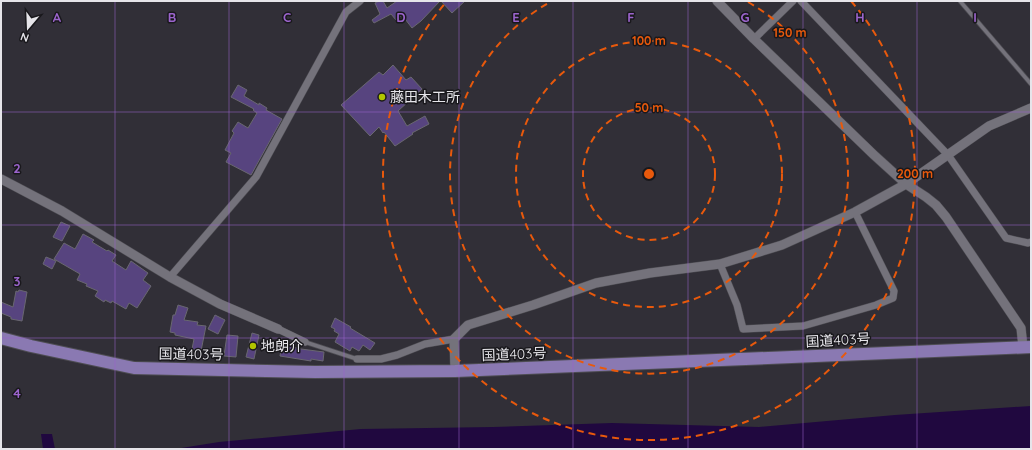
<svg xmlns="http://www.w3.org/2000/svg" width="1032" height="450" font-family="Quicksand,'Noto Sans JP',sans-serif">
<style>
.water{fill:#20083f}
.building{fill:#57447f;stroke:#696770}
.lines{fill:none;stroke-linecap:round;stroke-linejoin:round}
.service-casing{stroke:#4e4d53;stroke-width:5}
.minor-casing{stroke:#4e4d53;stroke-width:8}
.tertiary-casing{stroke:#4e4d53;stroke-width:10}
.trunk-casing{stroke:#4e4d53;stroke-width:14}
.service{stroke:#74727b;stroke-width:3.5}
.minor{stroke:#74727b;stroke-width:7}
.tertiary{stroke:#74727b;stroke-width:9}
.trunk{stroke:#8a79b2;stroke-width:12}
.grid{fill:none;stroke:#9b64cc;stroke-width:1;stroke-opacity:0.55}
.ring{fill:none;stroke:#e8590c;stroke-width:2;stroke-dasharray:7 5}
.poi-dot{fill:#b1c500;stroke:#19181c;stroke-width:1.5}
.labels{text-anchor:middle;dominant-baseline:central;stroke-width:3;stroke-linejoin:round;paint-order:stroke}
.poi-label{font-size:14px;fill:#e6e5ea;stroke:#19181c;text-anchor:start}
.street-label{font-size:14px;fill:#e6e5ea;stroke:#19181c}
.grid-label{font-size:13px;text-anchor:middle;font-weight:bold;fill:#9b64cc;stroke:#19181c;stroke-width:3;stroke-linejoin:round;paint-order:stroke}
.centre{fill:#e8590c;stroke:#19181c;stroke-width:2}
.ring-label{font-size:12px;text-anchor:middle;font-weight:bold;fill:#e8590c;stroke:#19181c;stroke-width:3;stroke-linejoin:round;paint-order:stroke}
</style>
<rect width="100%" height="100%" fill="#312f37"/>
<g class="water">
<path d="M1031,406V449H175L219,442L361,429L493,427L612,423L759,427L895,415Z"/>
<path d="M41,434H52L55,449H43Z"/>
</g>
<g class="building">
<path d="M379,1H383L387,8L397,1H440L421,21L412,28L402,15L396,20L391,14L374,23L372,20L380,14L375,3Z"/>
<path d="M441,1H465L452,13Z"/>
<path d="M393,65L406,80L411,77L422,89L398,111L407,126L425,116L429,124L412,133L413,134L395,146L384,132L383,133L379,127L370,136L341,105L379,72L383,75Z"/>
<path d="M238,85L247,90L244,96L259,105V103L267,108L266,110L282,119L251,175L226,162L231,153L225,150L234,133L232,131L238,122L248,128L257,113L253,110L254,109L231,97Z"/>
<path d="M61,222L70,226L62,241L53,237Z"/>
<path d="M83,234L94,240L92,242L107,251L108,250L116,255L112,261L126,270L131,261L148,273L143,280L151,286L137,308L129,303L126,309L112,301L111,303L105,300L104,302L95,296L98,291L86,286L87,284L77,280L80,274L54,259L64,243L75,249Z"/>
<path d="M46,257L56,261L52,269L43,264Z"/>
<path d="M19,290L27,292L22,321L11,319V317L1,313V302L13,307L16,291L18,292Z"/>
<path d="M178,305L188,308L184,320L198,322L197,325L206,326L201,351L192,349L194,339L175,335V333L170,332L173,315H175Z"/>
<path d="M215,315L225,320L218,334L208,329Z"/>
<path d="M335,318L351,327L350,328L375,343L370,350L363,345L359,351L352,347L350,351L335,342L339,334L334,331L335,329L331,327Z"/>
<path d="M252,333L259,335L254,359L246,357Z"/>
<path d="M227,335L238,336L236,357L224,356Z"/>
<path d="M282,342L293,344V347L301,349L324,352L323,361L311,359V361L280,356Z"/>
</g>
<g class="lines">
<defs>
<g id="service">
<path d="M960,1L1031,84"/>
<path d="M305,342L357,359"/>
</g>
<g id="minor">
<path d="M801,1L948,155L1006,238L1028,243L1031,242"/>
<path d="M754,39L793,1"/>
<path d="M720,264L737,305L743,329L803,326L876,305L893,298L894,291L855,212"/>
<path d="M170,277L256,177L346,12L360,1"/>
<path d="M278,329L305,342"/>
<path d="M357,359H381L397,355L425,344L454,339"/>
</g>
<g id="tertiary">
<path d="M717,1L754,39L874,155L906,184L926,197L936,205L946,217L1021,328L1023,347"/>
<path d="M1,179L62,211L170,277L220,304L278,329"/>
<path d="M455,371L454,339L468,325L533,305L596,283L650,273L720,264L782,245L855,212L906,184L989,126L1031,108"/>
</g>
<path id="trunk" d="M1,338L31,346L134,368L315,372L455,371L1031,347"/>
</defs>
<use href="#service" class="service-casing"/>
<use href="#minor" class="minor-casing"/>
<use href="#tertiary" class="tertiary-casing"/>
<use href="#trunk" class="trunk-casing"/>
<use href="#service" class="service"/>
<use href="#minor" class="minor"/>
<use href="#tertiary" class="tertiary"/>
<use href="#trunk" class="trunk"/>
</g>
<path class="grid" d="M115,1V449M229,1V449M344,1V449M459,1V449M573,1V449M688,1V449M803,1V449M917,1V449M1,112H1031M1,225H1031M1,338H1031"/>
<g class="ring">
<circle cx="649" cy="174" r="66"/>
<circle cx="649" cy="174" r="133"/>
<path d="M748 2A199 199 0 1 1 550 2"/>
<path d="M851 1A266 266 0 1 1 447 1"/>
</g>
<g class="poi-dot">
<circle cx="382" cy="97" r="4"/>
<circle cx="253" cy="346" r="4"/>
</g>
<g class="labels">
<g class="poi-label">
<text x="390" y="97">藤田木工所</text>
<text x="261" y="346">地朗介</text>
</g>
<g class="street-label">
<text transform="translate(838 340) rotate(-3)">国道403号</text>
<text transform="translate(191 354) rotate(1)">国道403号</text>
<text transform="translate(514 354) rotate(-2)">国道403号</text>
</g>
</g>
<g class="grid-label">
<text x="57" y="22">A</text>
<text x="172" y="22">B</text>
<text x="287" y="22">C</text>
<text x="401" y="22">D</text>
<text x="516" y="22">E</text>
<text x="631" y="22">F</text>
<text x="745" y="22">G</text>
<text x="860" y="22">H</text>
<text x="975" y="22">I</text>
<text x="17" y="173">2</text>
<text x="17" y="286">3</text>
<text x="17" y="398">4</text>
</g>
<circle cx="649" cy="174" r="6" class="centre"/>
<g class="ring-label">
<text x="790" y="37">150 m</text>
<text x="649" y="45">100 m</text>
<text x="649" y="112">50 m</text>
<text x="915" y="178">200 m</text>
</g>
<rect width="1032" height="450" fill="none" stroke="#e6e5ea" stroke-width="4"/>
<g transform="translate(28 28) rotate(199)" stroke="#19181c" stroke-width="3" paint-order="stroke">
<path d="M0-3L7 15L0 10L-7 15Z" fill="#e6e5ea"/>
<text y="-6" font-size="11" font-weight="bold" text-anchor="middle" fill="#e6e5ea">N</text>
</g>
</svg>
